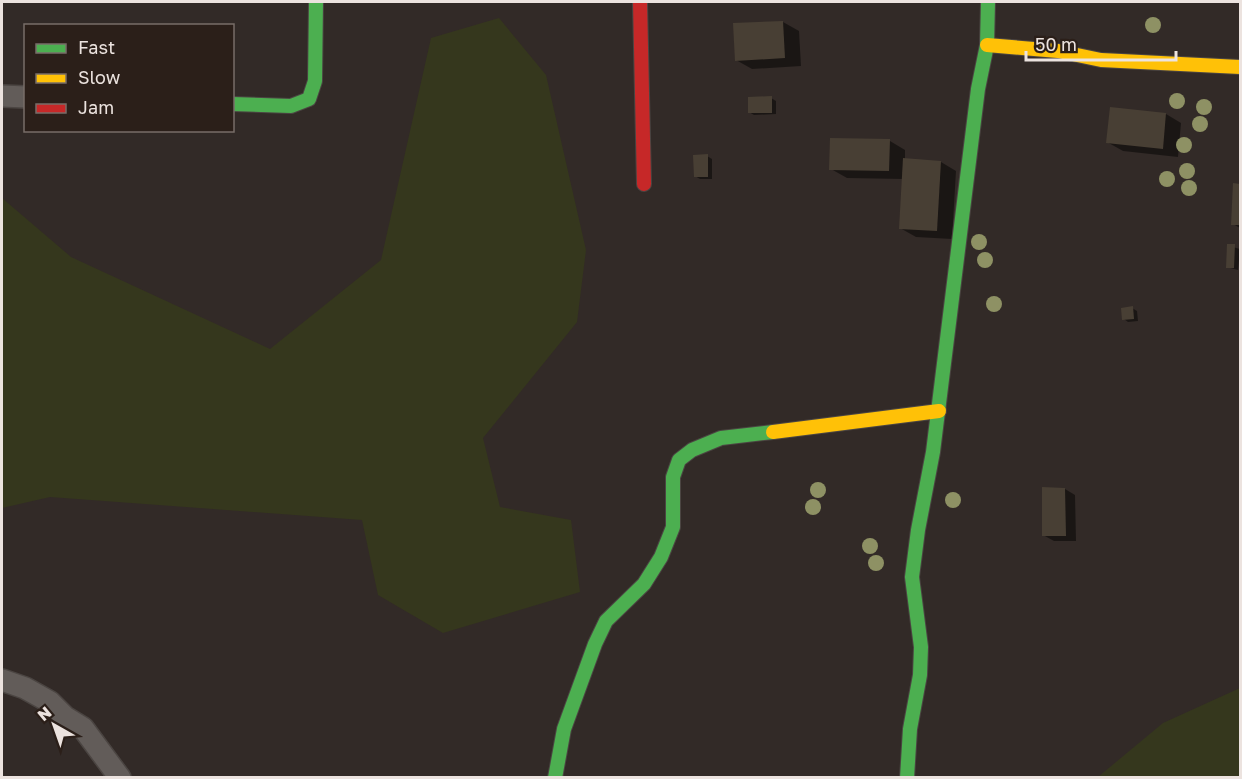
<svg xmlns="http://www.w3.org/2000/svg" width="1242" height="779" font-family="'Golos Text',sans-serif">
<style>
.green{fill:#35371d}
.shadow{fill:#0007}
.building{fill:#483f34}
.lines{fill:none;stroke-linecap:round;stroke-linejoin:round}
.street-casing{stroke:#4b4542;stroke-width:24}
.fast-casing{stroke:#4b4542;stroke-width:16}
.slow-casing{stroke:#4b4542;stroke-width:16}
.jam-casing{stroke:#4b4542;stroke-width:16}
.street{stroke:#625c59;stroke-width:21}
.fast{stroke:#4caf50;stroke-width:14}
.slow{stroke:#ffc107;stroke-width:14}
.jam{stroke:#c62828;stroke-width:14}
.tree{fill:#8e9164}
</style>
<rect width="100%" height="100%" fill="#322a27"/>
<g class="green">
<path d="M499,18L546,75L586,250L577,322L483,438L500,507L571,520L580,592L443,633L378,595L362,520L50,497L2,508V198L71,257L270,349L381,260L431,38Z"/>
<path d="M1240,688V777H1098L1163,723Z"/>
</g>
<g class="shadow">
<path d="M783,22L799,31L801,66L752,69L736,60Z"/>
<path d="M771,98L776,101V114L754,115L749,112Z"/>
<path d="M1166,114L1181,123L1178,157L1123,151L1107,142Z"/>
<path d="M890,141L905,150V160L941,162L956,171L952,239L916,237L900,228L903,179L847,178L831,169Z"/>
<path d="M707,156L712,159V179H700L695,176Z"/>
<path d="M1234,185H1240V228L1233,224Z"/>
<path d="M1229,246L1240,249L1238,270L1227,267Z"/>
<path d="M1132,308L1137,311L1138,321L1128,322L1124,319Z"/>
<path d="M1065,489L1075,495L1076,541H1054L1043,535Z"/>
</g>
<g class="building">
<path d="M783,21L785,58L735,61L733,23Z"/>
<path d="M772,96V113H748V97Z"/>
<path d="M1110,107L1166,113L1163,149L1106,143Z"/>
<path d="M830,138L890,139L889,171L829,170Z"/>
<path d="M708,154V177H694L693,155Z"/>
<path d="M903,158L941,161L937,231L899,229Z"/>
<path d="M1233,183L1240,184V225H1231Z"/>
<path d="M1227,244H1235L1234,268H1226Z"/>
<path d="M1133,306L1134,319L1122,320L1121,308Z"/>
<path d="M1042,487L1065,488L1066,536H1042Z"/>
</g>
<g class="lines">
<defs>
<g id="street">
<path d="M2,96L26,97"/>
<path d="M2,680L25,688L50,702L65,717L83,728L120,778"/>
</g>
<g id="fast">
<path d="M232,104L291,106L309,99L315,81L316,2"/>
<path d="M555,778L564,729L595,644L606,621L644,584L661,557L673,527V477L679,460L692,450L721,438L773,432"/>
<path d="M907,778L910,729L920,675L921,647L912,577L918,530L933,452L978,89L987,45L988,2"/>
</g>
<g id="slow">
<path d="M987,45L1058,51L1101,60L1240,67"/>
<path d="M773,432L939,411"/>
</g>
<path id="jam" d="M640,2L644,184"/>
</defs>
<use href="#street" class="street-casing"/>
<use href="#fast" class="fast-casing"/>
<use href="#slow" class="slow-casing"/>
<use href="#jam" class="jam-casing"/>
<use href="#street" class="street"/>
<use href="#fast" class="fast"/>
<use href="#slow" class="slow"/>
<use href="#jam" class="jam"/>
</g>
<g class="tree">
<circle cx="1153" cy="25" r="8"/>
<circle cx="1177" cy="101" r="8"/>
<circle cx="1204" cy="107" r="8"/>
<circle cx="1200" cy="124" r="8"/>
<circle cx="1184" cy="145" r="8"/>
<circle cx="1187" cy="171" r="8"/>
<circle cx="1167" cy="179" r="8"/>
<circle cx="1189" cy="188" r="8"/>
<circle cx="979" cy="242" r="8"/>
<circle cx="985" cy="260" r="8"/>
<circle cx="994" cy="304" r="8"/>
<circle cx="818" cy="490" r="8"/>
<circle cx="953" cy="500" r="8"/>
<circle cx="813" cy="507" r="8"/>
<circle cx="870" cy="546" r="8"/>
<circle cx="876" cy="563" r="8"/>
</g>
<rect width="1242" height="779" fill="none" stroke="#ece3df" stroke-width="6"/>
<rect x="24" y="24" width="210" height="108" fill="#2b1f19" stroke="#786d68" stroke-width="1.5"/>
<rect x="36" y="44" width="30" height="9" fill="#4caf50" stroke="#786d68" stroke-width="1.5"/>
<text x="78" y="54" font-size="18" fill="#ece3df">Fast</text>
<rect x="36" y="74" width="30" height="9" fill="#ffc107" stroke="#786d68" stroke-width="1.5"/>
<text x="78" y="84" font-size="18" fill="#ece3df">Slow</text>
<rect x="36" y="104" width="30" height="9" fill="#c62828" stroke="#786d68" stroke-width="1.5"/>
<text x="78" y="114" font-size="18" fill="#ece3df">Jam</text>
<g transform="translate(54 725) rotate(320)" stroke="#2b1f19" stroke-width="4.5" paint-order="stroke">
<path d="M0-4.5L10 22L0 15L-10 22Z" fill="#ece3df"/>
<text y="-9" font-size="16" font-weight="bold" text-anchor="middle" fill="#ece3df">N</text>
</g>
<path d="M1026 51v9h150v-9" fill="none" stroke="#ece3df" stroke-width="3"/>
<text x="1035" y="51" font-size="18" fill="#ece3df" stroke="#2b1f19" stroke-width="4.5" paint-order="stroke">50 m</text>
</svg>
